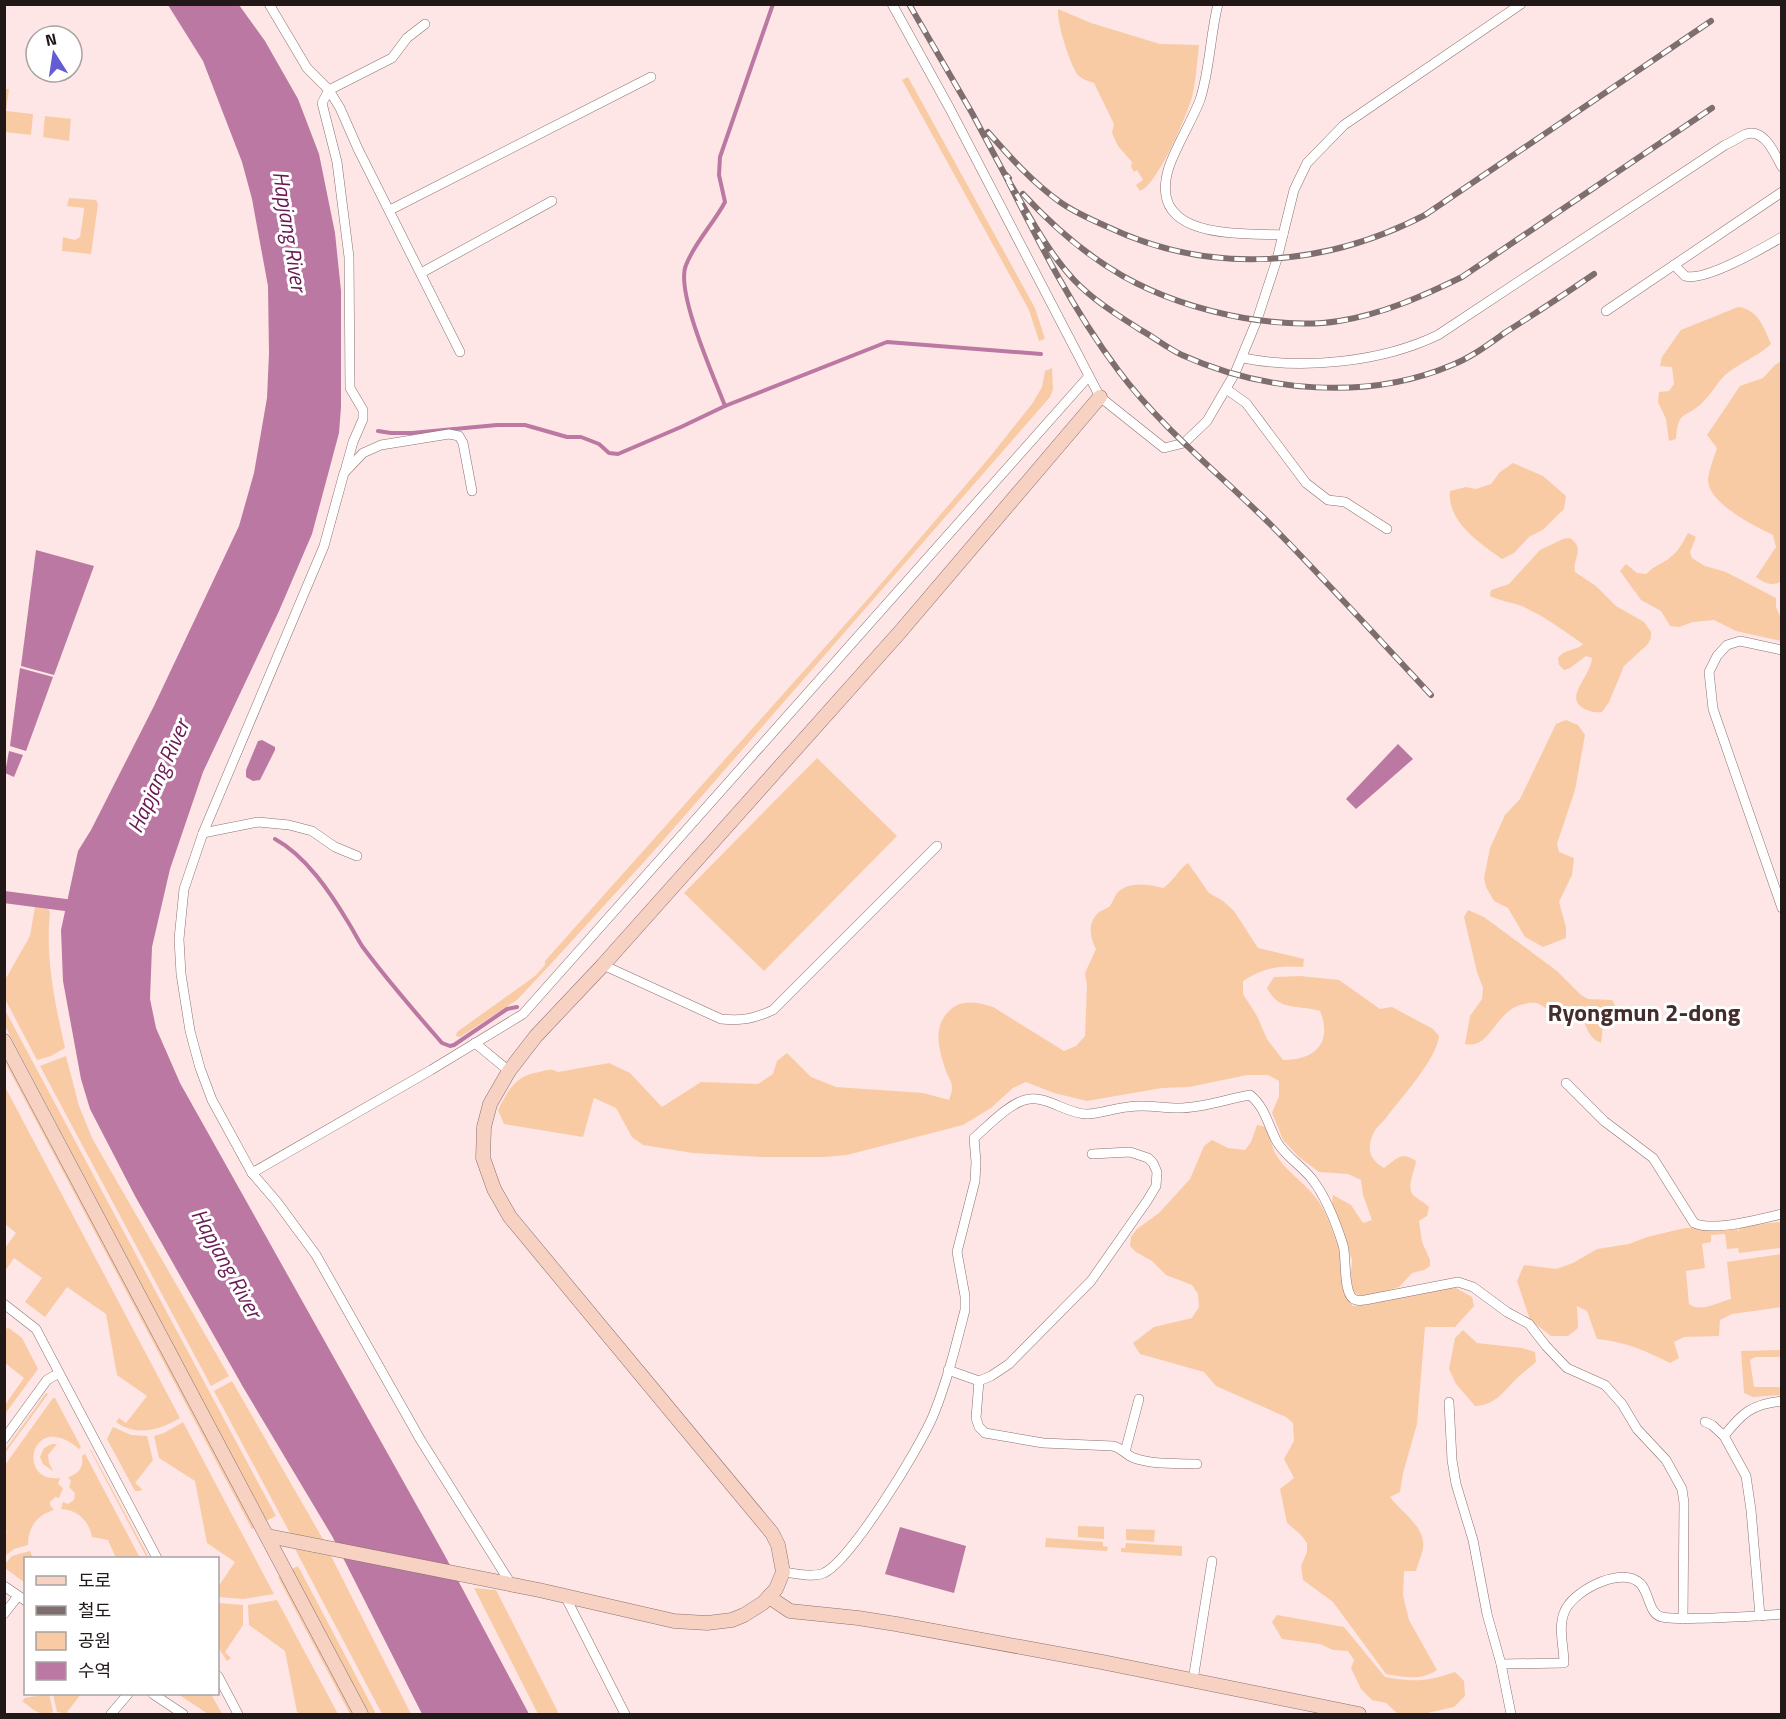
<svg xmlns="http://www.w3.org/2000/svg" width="1786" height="1719" font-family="'Titillium Web','Noto Sans KR',sans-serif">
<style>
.green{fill:#f8cba5}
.water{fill:#ba78a2}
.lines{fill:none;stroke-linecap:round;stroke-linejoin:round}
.stream{stroke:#ba78a2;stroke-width:4}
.canal{stroke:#ba78a2;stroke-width:12}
.street-casing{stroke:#8a7271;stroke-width:10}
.secondary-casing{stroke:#8a7271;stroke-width:15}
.street{stroke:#fff;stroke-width:9}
.secondary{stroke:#f7d1c1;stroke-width:14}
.rail-casing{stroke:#7e6e6e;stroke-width:6}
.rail{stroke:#fff;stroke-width:4;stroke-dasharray:11;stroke-linecap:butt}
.labels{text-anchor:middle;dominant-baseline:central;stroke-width:6;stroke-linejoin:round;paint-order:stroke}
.water-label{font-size:22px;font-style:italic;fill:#691952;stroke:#fff}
.quarter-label{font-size:24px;font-weight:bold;fill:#432e2d;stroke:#fff}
</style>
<rect width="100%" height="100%" fill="#fde6e5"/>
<g class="green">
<path d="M1058,9L1091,23L1160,44L1199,45C1197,62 1196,81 1192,97C1187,115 1157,186 1140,191L1136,185L1143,180L1137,170L1134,172L1131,167L1132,162L1118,146L1112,133L1114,124L1094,83C1088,81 1081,79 1077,74C1069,61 1057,24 1058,9Z"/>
<path d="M908,77L1035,308L1045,339L1039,341L1029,310L902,80Z"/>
<path d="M5,89H9L6,111L33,114L31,135L5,132Z"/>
<path d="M45,116L71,119L69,141L43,137Z"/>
<path d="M69,198L96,200L98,204L91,254L62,251L63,237L75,240L80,237L84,211V208L67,206Z"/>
<path d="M1738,307C1758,309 1764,328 1771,344C1757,357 1739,363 1725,375C1716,384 1710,396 1701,404C1684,419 1678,410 1676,439L1669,441L1666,419L1658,402L1659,392L1669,391L1674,384L1672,367L1660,366L1662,357L1681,330Z"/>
<path d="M1781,361L1782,581C1771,587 1765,583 1756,577L1776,547L1773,535C1754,526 1708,503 1708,480C1709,469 1714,458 1717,448L1707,435L1740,386L1763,378L1775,365Z"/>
<path d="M1052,368L1053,389L1050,397L653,852L548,967L517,1000L460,1037L456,1036L457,1032L535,976L545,965V961L867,600L989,458L1032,404L1042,387L1045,371Z"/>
<path d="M1513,463L1543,476L1566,496L1564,509L1544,529L1529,537L1514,553L1502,559C1480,543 1447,522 1450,491L1466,487L1476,489L1491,484L1500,472Z"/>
<path d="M1688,533L1696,537L1690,552L1692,558L1705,566L1726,572L1776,598V607L1780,616H1781V641L1736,631L1714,620L1693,622L1679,627L1670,626L1661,611L1641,600L1620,571L1626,564L1637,573L1646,574C1655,565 1665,563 1674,554C1680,549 1684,540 1688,533Z"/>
<path d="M1570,538C1586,549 1572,559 1575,572L1596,586L1616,606L1644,622L1651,632V638L1648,644L1624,666L1609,702L1602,712C1595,713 1590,712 1583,708C1564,697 1591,676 1592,658L1586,656L1570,668L1564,670L1559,665L1558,658C1566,648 1577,651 1583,644C1563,630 1544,616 1522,606C1511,602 1500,601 1490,596L1491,590L1509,584L1540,550L1563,539Z"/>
<path d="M1566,720L1578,725L1585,735L1575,790L1557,844L1559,852L1574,858L1572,875L1559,902L1566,927V938L1543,947L1525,937L1508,908L1494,901L1486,887L1484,878L1490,848L1505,815L1520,799L1556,724Z"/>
<path d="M817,758L897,836L764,971L684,893Z"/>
<path d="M1188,863L1209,893L1223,901L1234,911L1258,948L1304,959L1303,967C1280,965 1263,968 1243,981V994L1257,1016L1267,1039L1283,1060C1315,1060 1333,1043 1320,1011C1298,1004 1279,1012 1267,988L1274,977L1300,976L1339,980L1380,1009L1392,1007L1433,1029L1439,1036C1437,1059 1400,1099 1386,1118C1381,1124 1374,1129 1372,1137C1366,1151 1372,1161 1384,1168C1397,1159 1401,1151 1416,1161C1415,1171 1406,1186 1413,1195C1417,1199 1424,1202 1429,1207L1427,1216L1419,1221L1422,1242L1430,1260V1266L1424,1270L1412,1273L1399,1287L1367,1297L1354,1293L1350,1285L1352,1260L1332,1203L1333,1195L1351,1205L1363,1223L1372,1220L1363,1195L1361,1180L1348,1174L1319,1172L1299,1157L1283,1140L1272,1113L1279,1096V1081L1268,1075H1247L1189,1087L1162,1088L1087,1101L1054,1093L1026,1082L1013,1088L991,1108L963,1125L847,1155L824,1157H762L693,1153L643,1145L632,1137L616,1108L594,1098L583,1137L504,1124L498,1110C509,1090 514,1076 539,1072C546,1070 551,1068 558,1072L609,1063L630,1073L662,1107L701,1082L758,1084L773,1074L777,1061L787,1053L811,1077L836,1087L923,1093L949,1100C950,1096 953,1091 952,1087C952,1083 949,1077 947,1074C940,1053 931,1029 949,1011C961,999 977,1002 993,1007L1064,1051L1076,1046L1085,1036L1087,985L1085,973L1096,949C1090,938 1087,924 1098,913C1101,910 1107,909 1110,906C1113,902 1114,897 1117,893C1129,881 1148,884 1163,888C1174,881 1177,871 1188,863Z"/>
<path d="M35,907L48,909L50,912C45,957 55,1004 65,1048L51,1056L37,1060L4,997L5,980L30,936Z"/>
<path d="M1468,910L1484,917L1557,971L1581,995L1588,999L1612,1000L1615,1005L1610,1018L1603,1025L1601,1043C1585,1036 1588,1024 1578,1011L1554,1016C1549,1012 1544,1006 1539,1004C1535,1002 1529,1003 1525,1004C1495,1008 1492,1050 1465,1044L1470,1016L1482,999L1483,988L1477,972L1464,917Z"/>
<path d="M5,1010L276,1516L266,1521L5,1026Z"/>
<path d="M4,1055L255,1527L252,1529L5,1062Z"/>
<path d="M66,1056L79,1106L93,1140L229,1376L211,1386L40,1066Z"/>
<path d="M4,1085L180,1418C160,1430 137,1437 116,1422L119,1418L126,1423L147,1396L117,1375L106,1314L67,1287L45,1317L25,1302L42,1278L14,1258L5,1271V1248L16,1233L5,1224Z"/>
<path d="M1257,1125L1266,1127C1270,1135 1271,1145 1275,1153C1285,1171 1304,1182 1316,1198C1325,1209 1331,1227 1336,1240C1345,1262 1336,1290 1353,1306L1370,1304L1454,1287L1472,1297L1474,1306L1455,1327H1425L1417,1424L1403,1473L1400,1492L1390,1497C1401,1512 1426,1527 1423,1548C1422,1555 1418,1563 1416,1571H1404L1403,1595L1409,1620L1437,1670C1420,1681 1405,1677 1386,1674L1333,1602L1303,1580L1301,1566L1307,1552V1543L1300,1534L1287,1523L1280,1489L1294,1478L1284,1459L1294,1441L1293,1423L1286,1417L1216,1386L1204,1372L1140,1354L1133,1343L1154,1327L1192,1318L1199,1307L1198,1294L1192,1285L1166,1275L1152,1261L1136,1252L1130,1246L1131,1237L1137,1229L1159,1213L1190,1179L1204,1146L1212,1140L1228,1148L1245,1150L1251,1142Z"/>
<path d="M1781,1222V1248L1739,1253L1738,1248L1727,1249L1725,1234L1711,1235V1242L1702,1244L1705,1268L1686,1271L1689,1304C1701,1313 1718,1302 1731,1299L1727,1262L1781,1254V1307L1732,1314L1720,1320L1719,1336L1684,1337L1674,1342L1679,1358L1670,1363C1644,1350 1626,1342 1597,1339L1587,1311L1577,1306L1578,1328L1568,1336H1551L1530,1320L1517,1281L1524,1265L1556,1269L1573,1263L1597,1249L1629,1244L1647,1237L1685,1228L1735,1226L1739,1232V1226Z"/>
<path d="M5,1327L8,1329L9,1328L22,1338L38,1369L5,1414V1405L24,1378L5,1363Z"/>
<path d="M1463,1330L1477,1343L1522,1348L1535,1352L1536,1362C1529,1368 1521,1374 1514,1381C1502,1394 1494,1405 1475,1406L1456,1384L1449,1369L1455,1338Z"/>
<path d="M1781,1350V1357H1755L1750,1360L1754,1387H1781V1395L1753,1397L1744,1393L1741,1351Z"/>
<path d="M232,1381L324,1541L291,1535L214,1391Z"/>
<path d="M46,1393L48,1394L5,1453V1450Z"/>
<path d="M53,1398H55L81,1447L79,1449C31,1408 15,1484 60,1478L58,1484L63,1488L59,1498L55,1497L50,1502V1505L54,1510C37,1515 28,1527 28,1545L14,1549L5,1556V1536L7,1532L4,1529L5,1465Z"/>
<path d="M183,1422L274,1594L243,1599L218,1597V1587L235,1562L207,1543L195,1481L159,1458L154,1436L164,1433Z"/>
<path d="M113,1427L131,1435L147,1436L153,1460L135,1483L142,1489L140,1491H135L107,1439Z"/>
<path d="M52,1444H57L48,1455L49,1463L53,1471L43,1464L40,1457L44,1448Z"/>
<path d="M90,1450H91L149,1558H147Z"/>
<path d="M85,1454L140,1558H116L108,1540L92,1537C89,1521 78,1510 61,1509L63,1502L68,1504L74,1500L75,1493L69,1487L71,1481L68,1477C79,1474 84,1466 82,1456Z"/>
<path d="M1078,1526L1104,1527V1539L1078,1537Z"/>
<path d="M1126,1529L1155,1530L1154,1542L1126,1540Z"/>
<path d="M1046,1538L1103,1542V1546L1108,1547L1107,1551L1045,1547Z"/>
<path d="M1126,1543L1182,1546V1556L1121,1552V1548H1125Z"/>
<path d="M295,1549L331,1556L411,1714H382Z"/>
<path d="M30,1551L33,1558H26L25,1583L5,1568V1564L12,1556Z"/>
<path d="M298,1566L376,1714H369L292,1569Z"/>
<path d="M281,1576L354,1714H350L278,1577Z"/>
<path d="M474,1588L496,1590L559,1714H538Z"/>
<path d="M277,1600L338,1714H300L297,1712L285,1651L249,1625L248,1605Z"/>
<path d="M218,1603L243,1605V1625L225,1652L231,1658L227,1661L218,1647Z"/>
<path d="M1277,1615L1344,1627L1385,1677C1415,1682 1426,1682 1455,1672L1464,1681L1465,1696L1454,1707L1423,1714H1402L1397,1713L1386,1703L1372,1700L1361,1689L1351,1668L1354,1660L1348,1651L1333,1650L1320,1644L1282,1639L1272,1622Z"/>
<path d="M49,1694L53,1712C40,1718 32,1708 22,1701L25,1698Z"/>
<path d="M53,1694H81L67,1712L69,1714L57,1712Z"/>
<path d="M178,1694H211L222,1714H208Z"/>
</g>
<g class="water">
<path d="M168,5H239L265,41L298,99L319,154L335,233L341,291V407L339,433L312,534L279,611L203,772L170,869L152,947L150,999L156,1028L180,1083L444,1554L529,1714H422L332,1536L243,1387L135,1196L90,1109L81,1079L63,981L61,930L78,851L91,830L154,706L239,526L254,473L267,398L269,353L268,286L252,199L242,162L203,61Z"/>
<path d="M36,550L94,566L54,675L21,666Z"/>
<path d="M20,668L53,677L26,751L10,746Z"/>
<path d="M262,740L275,747V750L260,780L253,781L246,777V770L258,741Z"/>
<path d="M1398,744L1413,759L1356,809L1346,799Z"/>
<path d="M9,751L23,755L14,777L5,773Z"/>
<path d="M900,1527L966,1546L954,1593L885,1574Z"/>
</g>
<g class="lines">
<g class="stream">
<path d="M725,406C714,377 675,291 686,265C695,242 714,223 725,202L719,175L720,157L773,4"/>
<path d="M378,431L391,433H412L497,425H525L567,437H581L599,444L609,453L618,454L681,427L725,406L887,342L1041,354"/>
<path d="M275,839C306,856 330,892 348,922C353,930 357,938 362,946C387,980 414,1011 442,1043L450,1046L454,1045L507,1009L517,1007"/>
</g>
<path class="canal" d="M4,897L81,907"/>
<defs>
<g id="street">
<path d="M269,4L307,68L329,90L340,108L358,149L460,352"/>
<path d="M892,4L950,109L1100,397L1164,448L1184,443L1207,421L1235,373L1257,320L1277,259L1294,190L1307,163L1344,125L1521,4"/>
<path d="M1218,4C1210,36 1210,69 1200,100C1191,123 1177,144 1169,167C1146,240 1239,233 1283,235"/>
<path d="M390,210L651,77"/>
<path d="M1674,265L1685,276C1705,282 1763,248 1782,237"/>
<path d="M421,273L552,201"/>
<path d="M1606,311L1782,192"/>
<path d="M1243,358C1304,370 1382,362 1438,335L1725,145C1732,142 1739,137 1746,134C1765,128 1775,155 1782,167"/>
<path d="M1226,389L1246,403L1306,483L1328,500L1345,502L1387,529"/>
<path d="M345,471L353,442L363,419V410L350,388L349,257L337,162L322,103L329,90L392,58L407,38L425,24"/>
<path d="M472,491L463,443L459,436L449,434L381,445L363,453L344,473L324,546L203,833L184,889L179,939L181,974L190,1031L200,1068L212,1100L252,1173L277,1202L316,1255L420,1439L511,1584"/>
<path d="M1782,650L1740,641L1727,645L1717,656L1709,672L1713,709L1782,908"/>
<path d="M203,833L258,822L289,825L312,831L335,847L357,856"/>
<path d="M603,965L721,1019C742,1021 753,1019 773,1010L937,846"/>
<path d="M475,1043L509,1071"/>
<path d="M1566,1083L1604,1121L1653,1158L1694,1223C1713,1232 1761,1219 1782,1214"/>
<path d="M252,1173L431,1070L523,1014L1089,376"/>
<path d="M4,1304L36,1329L157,1558"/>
<path d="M948,1370L979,1381L991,1376L1009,1364L1091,1281L1147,1201L1156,1186L1157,1172L1153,1163L1148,1158L1130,1152L1092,1154"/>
<path d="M979,1381L976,1418L979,1427L985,1433L1043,1443L1113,1446C1122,1448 1126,1455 1134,1458C1154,1465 1176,1463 1197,1464"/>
<path d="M1449,1402L1452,1460L1456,1484L1473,1540L1487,1614L1501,1664L1511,1714"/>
<path d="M1705,1422L1712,1425L1724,1436L1746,1476L1751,1510L1760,1616"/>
<path d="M1724,1436C1742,1413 1752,1404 1782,1401"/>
<path d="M4,1439L47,1380L59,1373"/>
<path d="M1125,1452L1139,1399"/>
<path d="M783,1572C795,1573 812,1578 824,1573C852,1559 920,1447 933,1416C947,1382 956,1345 965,1310V1296L957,1252L975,1181L976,1162L974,1138C988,1126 1012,1100 1030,1099C1049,1097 1067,1114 1087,1114C1101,1114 1114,1108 1128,1107C1145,1104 1161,1108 1178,1108C1203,1108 1226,1099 1250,1095C1265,1107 1268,1125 1277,1142C1286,1157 1301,1165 1312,1179C1326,1197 1336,1223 1343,1245C1347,1257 1342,1297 1356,1300C1359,1301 1362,1300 1365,1300L1458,1282L1473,1287L1507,1312L1529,1324L1546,1346L1567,1368L1605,1385L1622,1404L1637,1429L1666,1460L1682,1489L1684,1503L1683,1619"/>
<path d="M4,1586L26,1601"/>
<path d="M565,1596L625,1714"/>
<path d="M4,1614L18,1596"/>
<path d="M1501,1664L1564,1663C1564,1648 1558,1628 1564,1613C1571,1592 1617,1568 1637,1581C1650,1588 1647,1614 1662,1617C1679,1620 1696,1618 1713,1618C1736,1617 1759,1616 1782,1614"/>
<path d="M218,1676L238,1714"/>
<path d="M1193,1680L1212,1561"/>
<path d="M153,1694L183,1714"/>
<path d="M111,1714L128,1694"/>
</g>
<g id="secondary">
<path d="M4,1041L361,1714"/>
<path d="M268,1536L539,1590L674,1621L707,1623L732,1620L744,1615L763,1603L776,1589L783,1572L778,1545L772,1533L510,1217L494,1189L483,1158L484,1127L490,1104L509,1071L536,1036L603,965L900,632L1100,397"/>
<path d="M769,1597L790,1611L858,1618L896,1624L1102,1662L1359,1714"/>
</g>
</defs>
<use href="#street" class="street-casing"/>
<use href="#secondary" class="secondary-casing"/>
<use href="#street" class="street"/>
<use href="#secondary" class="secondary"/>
<defs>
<g id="rail">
<path d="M909,4L972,113L1004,173L1009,178"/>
<path d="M988,132C1010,157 1032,182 1060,202C1074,212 1092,220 1108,227C1211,276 1325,267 1425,215L1711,21"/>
<path d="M1023,194C1088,264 1150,301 1244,318C1274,323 1309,326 1339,321C1383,314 1423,296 1462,277L1712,108"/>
<path d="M1431,695C1378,638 1326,581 1272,526C1220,474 1162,429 1118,370C1073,310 1038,241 1004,173C1026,209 1045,249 1074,280C1093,300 1116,314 1139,329C1154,337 1167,348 1182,355C1264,392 1368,401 1452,365C1472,357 1489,344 1506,332C1536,313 1565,294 1594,274"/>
</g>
</defs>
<use href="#rail" class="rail-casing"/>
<use href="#rail" class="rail"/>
</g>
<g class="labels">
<g class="water-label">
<text transform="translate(290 231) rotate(81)">Hapjang River</text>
<text transform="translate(158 776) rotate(-66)">Hapjang River</text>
<text transform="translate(227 1263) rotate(61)">Hapjang River</text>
</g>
<g class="quarter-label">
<text x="1644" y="1012">Ryongmun 2-dong</text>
</g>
</g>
<rect width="1786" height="1719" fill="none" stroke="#221818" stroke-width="12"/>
<rect x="24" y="1557" width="195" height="138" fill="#ffffff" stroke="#a7a3a3" stroke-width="1.5"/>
<rect x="36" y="1576" width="30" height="9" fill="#f7d1c1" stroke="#a7a3a3" stroke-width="1.5"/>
<text x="78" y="1587" font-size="18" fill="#221818">도로</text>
<rect x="36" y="1606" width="30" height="9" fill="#7e6e6e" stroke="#a7a3a3" stroke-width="1.5"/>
<text x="78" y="1617" font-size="18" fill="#221818">철도</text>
<rect x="36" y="1632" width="30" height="18" fill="#f8cba5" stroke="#a7a3a3" stroke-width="1.5"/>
<text x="78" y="1647" font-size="18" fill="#221818">공원</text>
<rect x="36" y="1662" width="30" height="18" fill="#ba78a2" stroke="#a7a3a3" stroke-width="1.5"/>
<text x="78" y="1677" font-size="18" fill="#221818">수역</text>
<g transform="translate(54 54) rotate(348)"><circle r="28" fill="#ffffff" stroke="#a7a3a3" stroke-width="1.5"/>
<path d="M0-4.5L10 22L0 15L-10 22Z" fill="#635cd5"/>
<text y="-9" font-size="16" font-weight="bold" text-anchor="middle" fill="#221818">N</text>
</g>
</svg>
